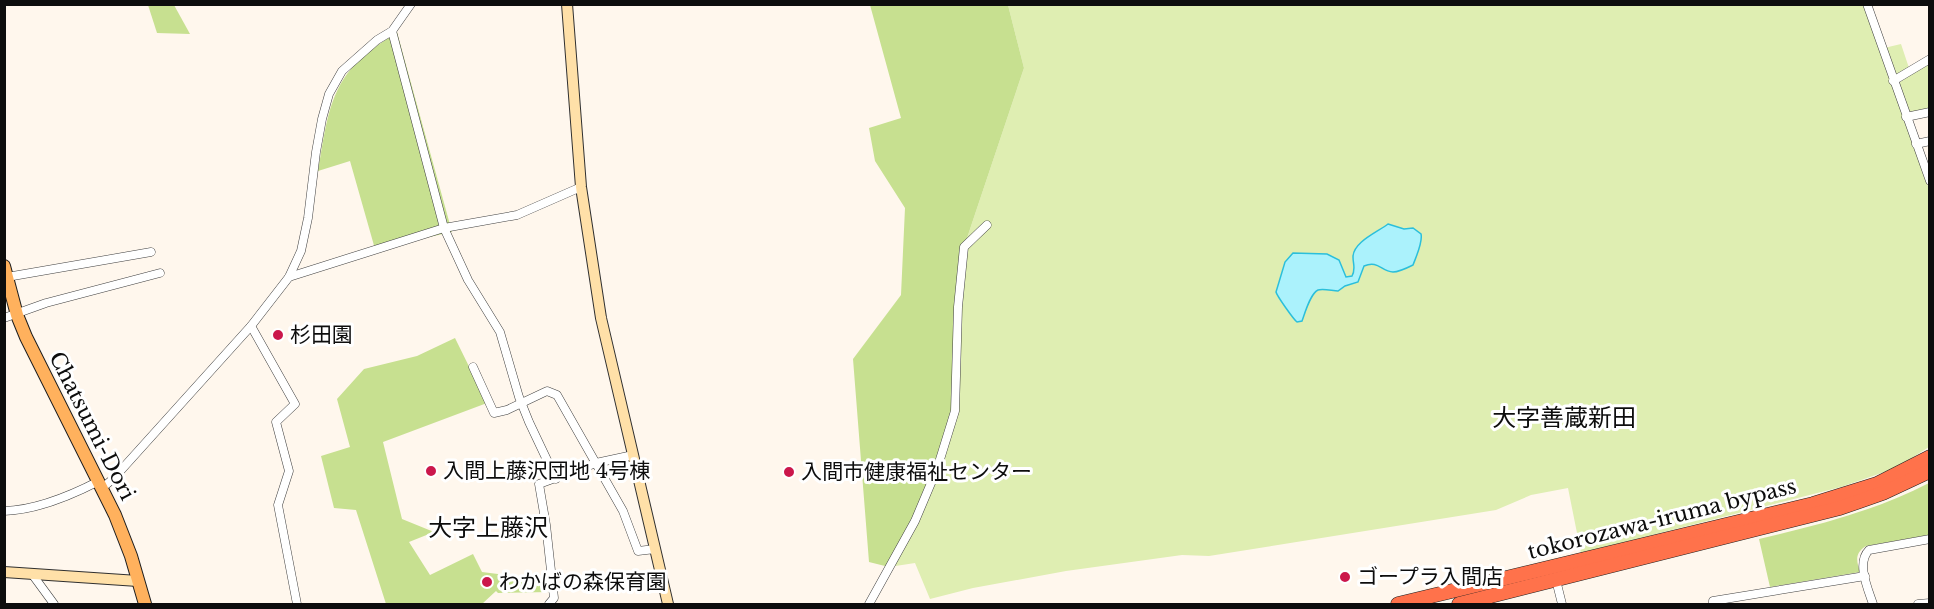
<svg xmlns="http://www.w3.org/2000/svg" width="1934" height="609" font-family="'Libre Baskerville','Noto Sans JP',serif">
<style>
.green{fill:#dfeeb2}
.forest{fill:#c7e090}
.water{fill:#abf2fc;stroke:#2bbfdb;stroke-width:1.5}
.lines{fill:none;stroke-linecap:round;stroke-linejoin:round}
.street-casing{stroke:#404040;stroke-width:9}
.secondary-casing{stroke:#2f2f2f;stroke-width:12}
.primary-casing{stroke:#1e1e1e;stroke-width:14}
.highway-casing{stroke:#1e1e1e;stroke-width:15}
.street{stroke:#fff;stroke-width:8}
.secondary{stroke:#ffe0a8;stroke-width:10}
.primary{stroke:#ffb15d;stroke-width:12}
.highway{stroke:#ff724b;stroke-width:14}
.poi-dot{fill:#cb174b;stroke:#fff;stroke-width:2}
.labels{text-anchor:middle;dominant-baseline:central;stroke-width:6;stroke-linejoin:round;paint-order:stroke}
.poi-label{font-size:21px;fill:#0d0d0d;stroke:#fff;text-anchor:start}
.street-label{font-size:21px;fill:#0d0d0d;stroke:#fff}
.quarter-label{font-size:24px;fill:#0d0d0d;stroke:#fff}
</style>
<rect width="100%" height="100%" fill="#fff7ed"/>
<g class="green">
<path d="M1008,5H1865L1929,189V447L1896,468L1841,487L1581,553L1568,488L1531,495L1496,510L1209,556L1182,555L1066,571L973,588L930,599L915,563L889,567L964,247L1024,68Z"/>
<path d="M1901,44L1909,68L1898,75L1892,71L1884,48Z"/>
<path d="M1929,63V109L1913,113L1907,110L1898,86L1901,81Z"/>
</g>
<g class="forest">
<path d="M148,5H174L190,34L157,33Z"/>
<path d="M870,5H1008L1024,68L964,247L955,411L937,469L889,567L869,562L853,359L901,295L905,208L875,161L869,128L901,118Z"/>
<path d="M397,32L452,232L375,249L350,161L318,171C324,138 327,101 347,74C360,56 380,44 397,32Z"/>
<path d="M455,338L487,403L383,442L402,519L434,532L409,542L430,575L473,554L482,572L544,580L550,592L498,593L496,591L482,604H386L356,510L334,508L321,456L350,447L337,399L364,369L417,356Z"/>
<path d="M1929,483V535L1866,546C1855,553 1856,560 1860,572L1770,587L1759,539C1818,525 1875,511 1929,483Z"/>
</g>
<path class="water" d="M1388,224L1404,229L1413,228L1421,234C1423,242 1416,257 1413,265C1407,268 1399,272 1393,272C1381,271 1378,260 1364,266L1358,282L1345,286L1338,291C1333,291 1323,288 1318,290C1310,294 1305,313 1302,321L1297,322C1294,320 1277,296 1276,292L1285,262L1293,253L1327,254L1339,260L1346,277L1352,276C1356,269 1353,264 1353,257C1353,242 1378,232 1388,224Z"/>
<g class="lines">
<defs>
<g id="street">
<path d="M1867,4L1930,181"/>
<path d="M392,31L444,228L468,280L500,332L519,397L529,422L556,479"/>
<path d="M1893,81L1930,59"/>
<path d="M1906,117L1930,112"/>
<path d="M1916,144L1930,141"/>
<path d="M7,277L151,252"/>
<path d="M289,277L444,228L517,215L581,187"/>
<path d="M4,318L46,303L160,273"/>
<path d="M251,326L295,404L276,422L289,471L278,505L297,604"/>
<path d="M473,367L494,413L507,410L547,391L557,395L623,511L638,551L655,549"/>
<path d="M102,488L113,479L251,326L289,277L301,251L308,218L316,152L322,119L329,94L342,71L377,40L392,31L411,4"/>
<path d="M4,511C37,510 70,496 99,481"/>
<path d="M32,574L54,604"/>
<path d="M1556,580L1562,604"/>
<path d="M549,604L554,598L546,525L539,484L596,463L633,455"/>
<path d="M869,604L915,521L937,469L955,411L958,307L964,247L987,225"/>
<path d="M1713,604V601L1865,576"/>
<path d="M1873,604C1868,589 1856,563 1869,550L1930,539"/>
<path d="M1918,604L1930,603"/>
</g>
<g id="secondary">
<path d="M567,4L581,187L601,318L668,604"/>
<path d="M4,572L138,581"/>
</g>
<path id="primary" d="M4,266L17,315L26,337L115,515L131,556L145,604"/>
<g id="highway">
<path d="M1398,604L1813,504L1877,484L1930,457"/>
<path d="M1459,604L1840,508L1883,493L1930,471"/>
</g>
</defs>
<use href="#street" class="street-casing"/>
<use href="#secondary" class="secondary-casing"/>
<use href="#primary" class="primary-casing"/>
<use href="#highway" class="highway-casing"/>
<use href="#street" class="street"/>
<use href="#secondary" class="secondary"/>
<use href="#primary" class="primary"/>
<use href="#highway" class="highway"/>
</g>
<g class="poi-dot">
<circle cx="278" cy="335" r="6"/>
<circle cx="431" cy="471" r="6"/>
<circle cx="789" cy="472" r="6"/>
<circle cx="1345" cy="577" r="6"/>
<circle cx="487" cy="582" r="6"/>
</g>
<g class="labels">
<g class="poi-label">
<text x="290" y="335">杉田園</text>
<text x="443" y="471">入間上藤沢団地 4号棟</text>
<text x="801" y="472">入間市健康福祉センター</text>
<text x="1357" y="577">ゴープラ入間店</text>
<text x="499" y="582">わかばの森保育園</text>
</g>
<g class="street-label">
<text transform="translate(92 426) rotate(63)">Chatsumi-Dori</text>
<text transform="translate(1662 519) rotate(-14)">tokorozawa-iruma bypass</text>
</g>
<g class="quarter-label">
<text x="1564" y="417">大字善蔵新田</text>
<text x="488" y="527">大字上藤沢</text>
</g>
</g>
<rect width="1934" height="609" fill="none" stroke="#0d0d0d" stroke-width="12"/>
</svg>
